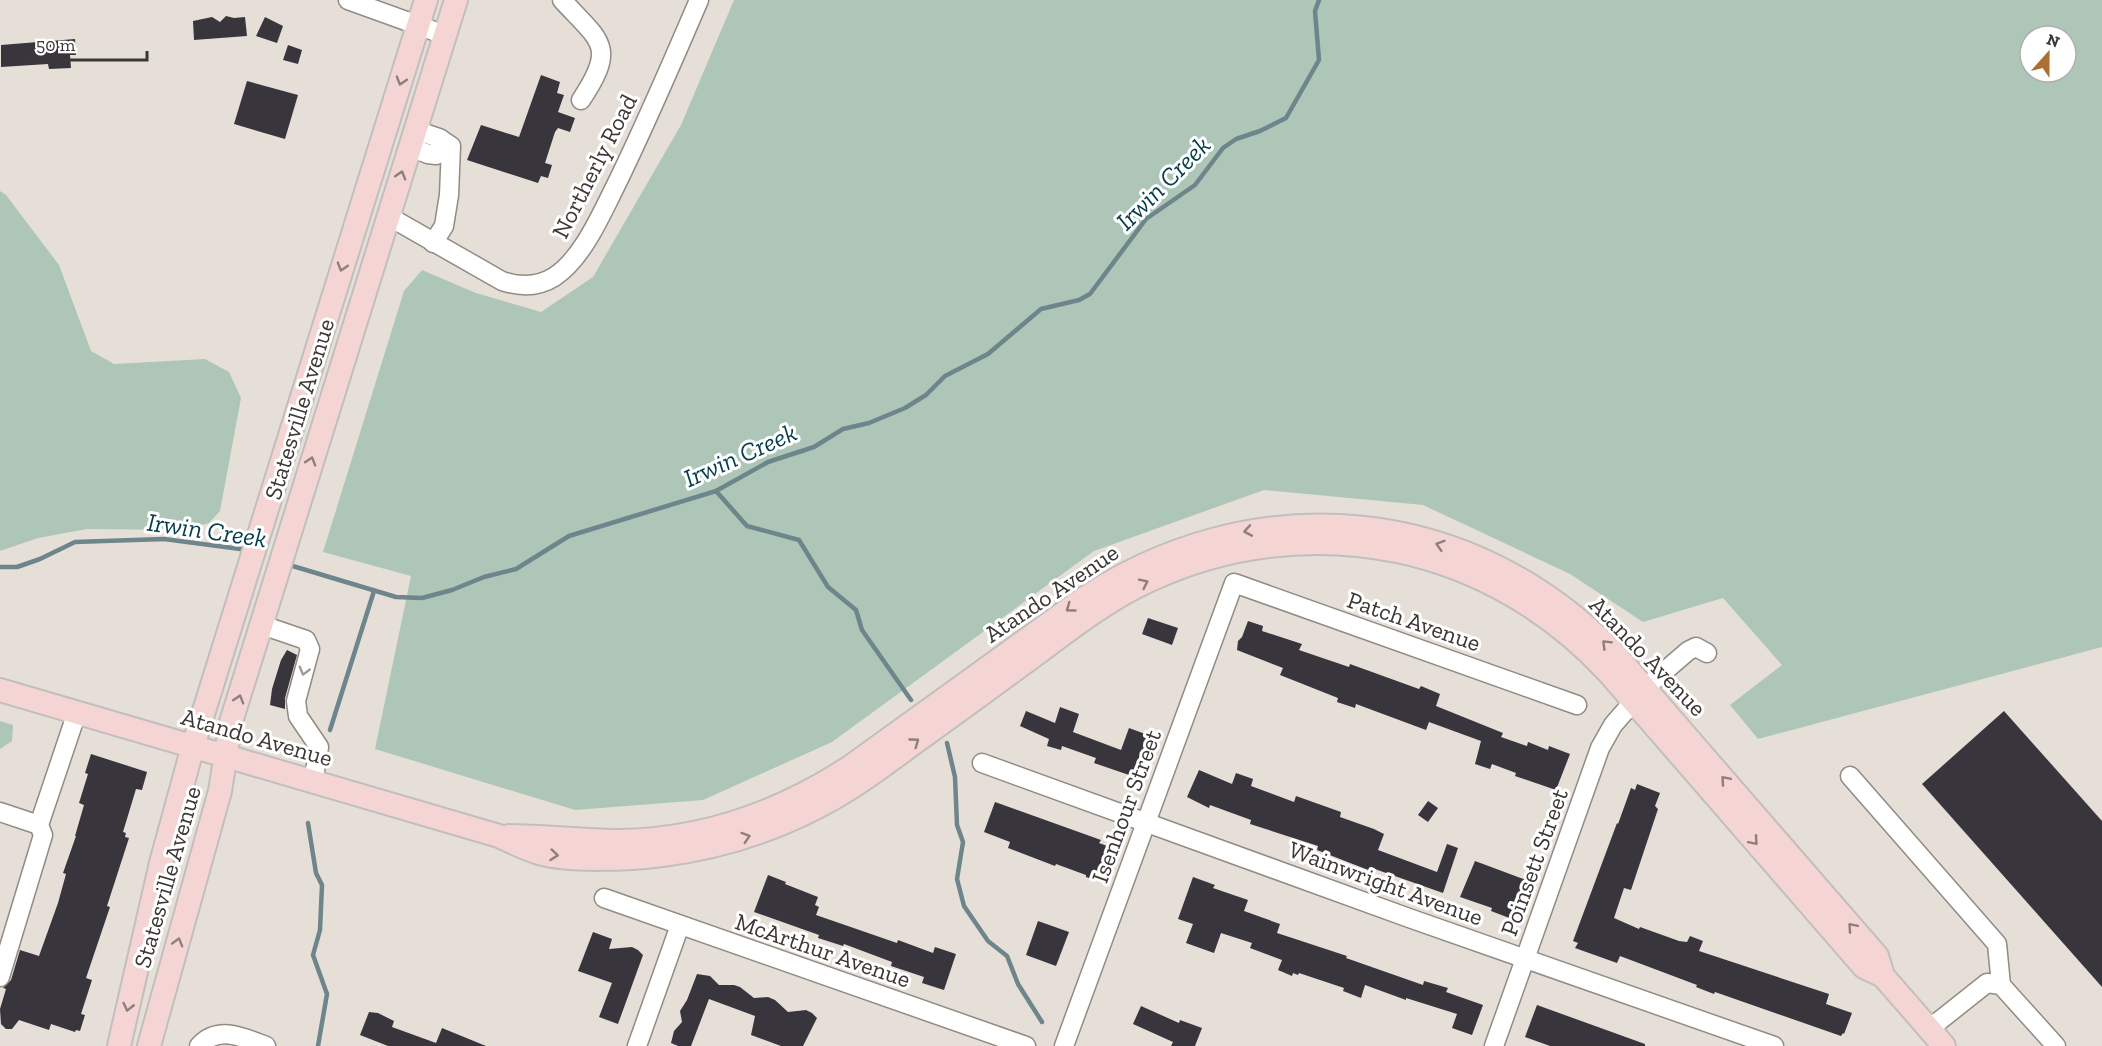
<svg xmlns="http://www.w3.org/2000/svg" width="2102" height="1046" font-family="'Zilla Slab',serif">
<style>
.green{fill:#adc6b7;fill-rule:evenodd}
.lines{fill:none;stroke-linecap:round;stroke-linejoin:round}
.stream{stroke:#6e858c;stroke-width:4.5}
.building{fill:#38353c}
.minor-casing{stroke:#918b84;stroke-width:21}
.major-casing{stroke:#c0bfbe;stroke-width:26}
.minor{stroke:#fff;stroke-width:18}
.major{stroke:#f5d5d3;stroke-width:22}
.oneway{stroke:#8e7e7c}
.oneway2{stroke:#9c9b9a}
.labels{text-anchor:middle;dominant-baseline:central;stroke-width:6;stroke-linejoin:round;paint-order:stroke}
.street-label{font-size:24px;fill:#3a3734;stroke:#fff}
.water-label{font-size:26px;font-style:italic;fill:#043c4a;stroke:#fff}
</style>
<rect width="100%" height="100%" fill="#e6dfd8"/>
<g class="green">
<path d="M734,0H2102V647L1758,739L1730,705L1782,665L1723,598L1643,622L1570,574L1423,505L1264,490L1094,551L832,742L703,800L575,810L375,749L411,576L323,552L404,291L422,270L476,293L541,312L593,277L681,125ZM2030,36H2066V72H2030Z"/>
<path d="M0,191L6,195L59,265L91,351L114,364L205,359L229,372L241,398L220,511L209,523L184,530L87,529L38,538L0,551Z"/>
<path d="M0,721L13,725L12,741L0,749Z"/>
</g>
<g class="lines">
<g class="stream">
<path d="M716,491L747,526L799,540L828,587L856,610L862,630L911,700"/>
<path d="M286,564L396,597L422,598L452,590L484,577L516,569L569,536L716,491L768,462L814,447L843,429L869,423L905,408L926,395L945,376L988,354L1041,309L1079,300L1090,294L1146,219L1195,185L1223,148L1236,139L1260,131L1286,118L1319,60L1315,11L1319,0"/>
<path d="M0,567H17L40,559L75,542L164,539L248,550"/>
<path d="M330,730L374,591"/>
<path d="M947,743L955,777L957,825L963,842L957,879L964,906L988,941L1007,956L1018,984L1042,1022"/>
<path d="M308,823L316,873L322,885L320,930L313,955L327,994L318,1046"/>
</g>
</g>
<g class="building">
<path d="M226,16L234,18L245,17L247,36L194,40L193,21L212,17L220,22Z"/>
<path d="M265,17L283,26L277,43L256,36Z"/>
<path d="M75,39L76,55H70L71,68L49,69L48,64L1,67V45Z"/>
<path d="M288,45L302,50L298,64L283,60Z"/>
<path d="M541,75L560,82L557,93L564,95L558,112L575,118L570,132L558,128L555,132L545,163L552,165L548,178L541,176L538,183L467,160L481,125L519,137Z"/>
<path d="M247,81L298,95L285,139L234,124Z"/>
<path d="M1148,618L1178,628L1172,645L1142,634Z"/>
<path d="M1248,621L1263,626L1262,631L1302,644L1299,650L1349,667L1350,664L1419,689L1421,686L1440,694L1436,706L1503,733L1501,737L1527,746L1528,742L1548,750L1549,746L1570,754L1556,790L1515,776L1516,773L1492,764L1490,769L1475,764L1481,741L1429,722L1426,730L1356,704L1355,708L1337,702L1338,698L1280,675L1283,668L1237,650L1238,641L1242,637Z"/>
<path d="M287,650L297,655L285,698V709L270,705L272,689L281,660Z"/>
<path d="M1060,707L1079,714L1073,732L1121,750L1129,728L1148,735L1146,748L1140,755L1132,776L1094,763L1096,758L1062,746L1061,750L1047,746L1049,739L1020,726L1026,711L1055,723Z"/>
<path d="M2004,711L2102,821V987L1922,784Z"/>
<path d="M91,754L147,772L142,790L136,789L123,832L126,833L125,837L129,838L107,906L110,907L86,978L92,980L81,1014L85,1015L80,1031L76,1030L75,1032L51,1024L49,1030L19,1020L12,1029H6L1,1024L0,1009L6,989L3,988L11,980L20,950L39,956L58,903L66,874L63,873L76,836H75L84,805L79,803L88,774L85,773Z"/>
<path d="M1199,770L1232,784L1236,773L1253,779L1251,786L1294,802L1296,796L1341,812L1340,817L1374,829L1384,834L1378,850L1437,872L1447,844L1458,848L1443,893L1372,868L1371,871L1350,863L1317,850L1318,846L1250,824L1251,820L1210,805L1209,808L1187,797Z"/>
<path d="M1637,784L1660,793L1655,806L1658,809L1631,890L1624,888L1614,918L1639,929L1640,927L1679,941L1687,942L1690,936L1703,941L1699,951L1829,994L1826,1004L1852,1013L1844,1034L1843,1033L1841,1036L1715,992L1714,994L1696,987L1697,985L1620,956L1617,963L1575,948L1578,943L1573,941L1617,823L1618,824L1631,788L1635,790Z"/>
<path d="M1428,801L1438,808L1428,822L1418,815Z"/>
<path d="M995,802L1101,840L1099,843L1110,847L1098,881L1086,877V875L1056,864L1055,866L1008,848L1010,842L984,832Z"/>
<path d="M1475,861L1526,880L1512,919L1491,911L1492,908L1460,897Z"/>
<path d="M768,875L786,882L785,884L818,897L815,905L819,907L816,915L897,943L898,940L933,953L935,947L956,954L944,990L922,983L924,977L891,966L892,962L844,944L843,946L818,938L819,935L754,912Z"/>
<path d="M1193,877L1215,885L1213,888L1248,900L1244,911L1280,924L1277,933L1347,956L1346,958L1423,985L1424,981L1448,988L1446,992L1483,1005L1472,1035L1452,1028L1457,1014L1406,998V1000L1365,985L1361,998L1343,991L1344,988L1299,973L1298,975L1293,973L1292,976L1278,970L1282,960L1250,948L1252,943L1221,933L1214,953L1186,943L1193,924L1178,919Z"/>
<path d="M1038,921L1069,932L1056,966L1026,955Z"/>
<path d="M593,932L612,939L609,949L632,947L638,950L643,955L618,1024L599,1017L612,983L578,971Z"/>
<path d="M697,974L710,976L719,985H734L740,987L754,998L768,997L775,1000L788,1012L806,1010L812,1013L817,1018L803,1046H781L751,1035L755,1016L709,999L691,1046H678L671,1043L674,1031L682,1022L680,1011L687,1000Z"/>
<path d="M1537,1005L1645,1044V1046H1550L1525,1037Z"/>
<path d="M1141,1006L1179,1023L1180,1020L1202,1028L1195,1046H1171L1173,1042L1133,1024Z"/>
<path d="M369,1012L378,1013L394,1021L392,1027L436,1043L442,1028L486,1046H388L360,1035Z"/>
</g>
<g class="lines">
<defs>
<g id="minor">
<path d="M348,0L445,35"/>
<path d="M562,0C601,42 617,46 581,100"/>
<path d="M415,130L439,138L451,146L449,195L444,226L433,243"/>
<path d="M410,147L428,154L436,155L439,150L441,139"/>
<path d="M388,216L502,281C520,287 538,287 554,277C582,259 601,215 615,187C645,126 672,63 699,0"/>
<path d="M262,625L306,640L310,649L296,701L298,716L319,747L313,782"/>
<path d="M1645,688L1688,651L1696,647L1707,653"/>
<path d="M982,763L1409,918L1774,1046"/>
<path d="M1850,776L1997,944L2001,985"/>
<path d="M0,812L39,825L77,712"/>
<path d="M604,898L1026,1046"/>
<path d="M0,977L43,835L39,825"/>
<path d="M1929,1029L1987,983L2001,985L2056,1046"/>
<path d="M199,1046C218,1025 243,1037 266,1046"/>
<path d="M637,1046L680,925"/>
<path d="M1064,1046L1234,583L1577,705"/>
<path d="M1494,1046L1600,748L1613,725L1633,702"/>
</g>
<g id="major">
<path d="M0,690L499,836C512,842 525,849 539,853C569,862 631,859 662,855C718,848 772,831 821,805C854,788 884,765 914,743C956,713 998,682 1039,652C1074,626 1109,599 1148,581C1226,544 1313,534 1397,551C1479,568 1551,611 1608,672L1864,967L1883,976L1944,1046"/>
<path d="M509,836C546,836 582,841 619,841C702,840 781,812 850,767L1076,604C1251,483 1476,502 1621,661L1877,956L1883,976"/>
<path d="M119,1046L161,863L193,746L426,0"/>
<path d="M149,1046L220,791L231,722L456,0"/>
</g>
</defs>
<use href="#minor" class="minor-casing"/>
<use href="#major" class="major-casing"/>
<use href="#minor" class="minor"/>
<use href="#major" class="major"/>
</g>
<defs><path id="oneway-chevron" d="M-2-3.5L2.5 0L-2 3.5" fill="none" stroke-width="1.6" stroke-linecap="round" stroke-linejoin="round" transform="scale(1.5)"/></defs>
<g class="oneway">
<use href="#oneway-chevron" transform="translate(401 81) rotate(107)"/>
<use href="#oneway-chevron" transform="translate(401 175) rotate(-73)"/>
<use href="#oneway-chevron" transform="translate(342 267) rotate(107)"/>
<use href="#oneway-chevron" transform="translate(311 461) rotate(-73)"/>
<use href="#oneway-chevron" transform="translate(1248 531) rotate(170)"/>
<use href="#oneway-chevron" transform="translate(1440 545) rotate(-163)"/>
<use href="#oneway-chevron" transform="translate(1144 583) rotate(-26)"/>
<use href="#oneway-chevron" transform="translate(1070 608) rotate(144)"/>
<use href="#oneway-chevron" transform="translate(1606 644) rotate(-135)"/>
<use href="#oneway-chevron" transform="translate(239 699) rotate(-73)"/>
<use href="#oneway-chevron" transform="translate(915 742) rotate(-36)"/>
<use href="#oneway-chevron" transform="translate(1725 780) rotate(-131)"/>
<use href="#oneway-chevron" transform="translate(746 837) rotate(-18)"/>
<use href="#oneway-chevron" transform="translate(1754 841) rotate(49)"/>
<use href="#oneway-chevron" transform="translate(554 855) rotate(6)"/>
<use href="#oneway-chevron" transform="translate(1852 927) rotate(-131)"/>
<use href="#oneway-chevron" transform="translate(178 942) rotate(-74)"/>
<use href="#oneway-chevron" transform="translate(128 1007) rotate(103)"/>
</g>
<use class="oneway2" href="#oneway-chevron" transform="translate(304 671) rotate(105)"/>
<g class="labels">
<g class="street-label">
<text transform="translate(594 166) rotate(-63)">Northerly Road</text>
<text transform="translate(299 409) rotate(-73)">Statesville Avenue</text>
<text transform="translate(1051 593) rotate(-34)">Atando Avenue</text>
<text transform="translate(1414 621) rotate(19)">Patch Avenue</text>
<text transform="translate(1648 656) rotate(46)">Atando Avenue</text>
<text transform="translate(257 737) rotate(16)">Atando Avenue</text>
<text transform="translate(1126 806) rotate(-70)">Isenhour Street</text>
<text transform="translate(1534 862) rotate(-70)">Poinsett Street</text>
<text transform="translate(167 877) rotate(-74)">Statesville Avenue</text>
<text transform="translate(1386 883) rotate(20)">Wainwright Avenue</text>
<text transform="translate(823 950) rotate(19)">McArthur Avenue</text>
</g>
<g class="water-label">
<text transform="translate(1163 183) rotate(-45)">Irwin Creek</text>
<text transform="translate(740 455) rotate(-24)">Irwin Creek</text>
<text transform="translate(207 530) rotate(8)">Irwin Creek</text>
</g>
</g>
<g transform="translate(2048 54) rotate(21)"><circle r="28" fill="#ffffff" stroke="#b0afae" stroke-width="1.5"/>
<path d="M0-4.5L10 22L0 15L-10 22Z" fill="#ad7034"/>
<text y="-9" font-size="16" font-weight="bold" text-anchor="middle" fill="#3a3734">N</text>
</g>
<path d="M27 51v9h120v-9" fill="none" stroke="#3a3734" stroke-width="3"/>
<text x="36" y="51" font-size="18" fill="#3a3734" stroke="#ffffff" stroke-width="4.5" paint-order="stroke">50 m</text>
</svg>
